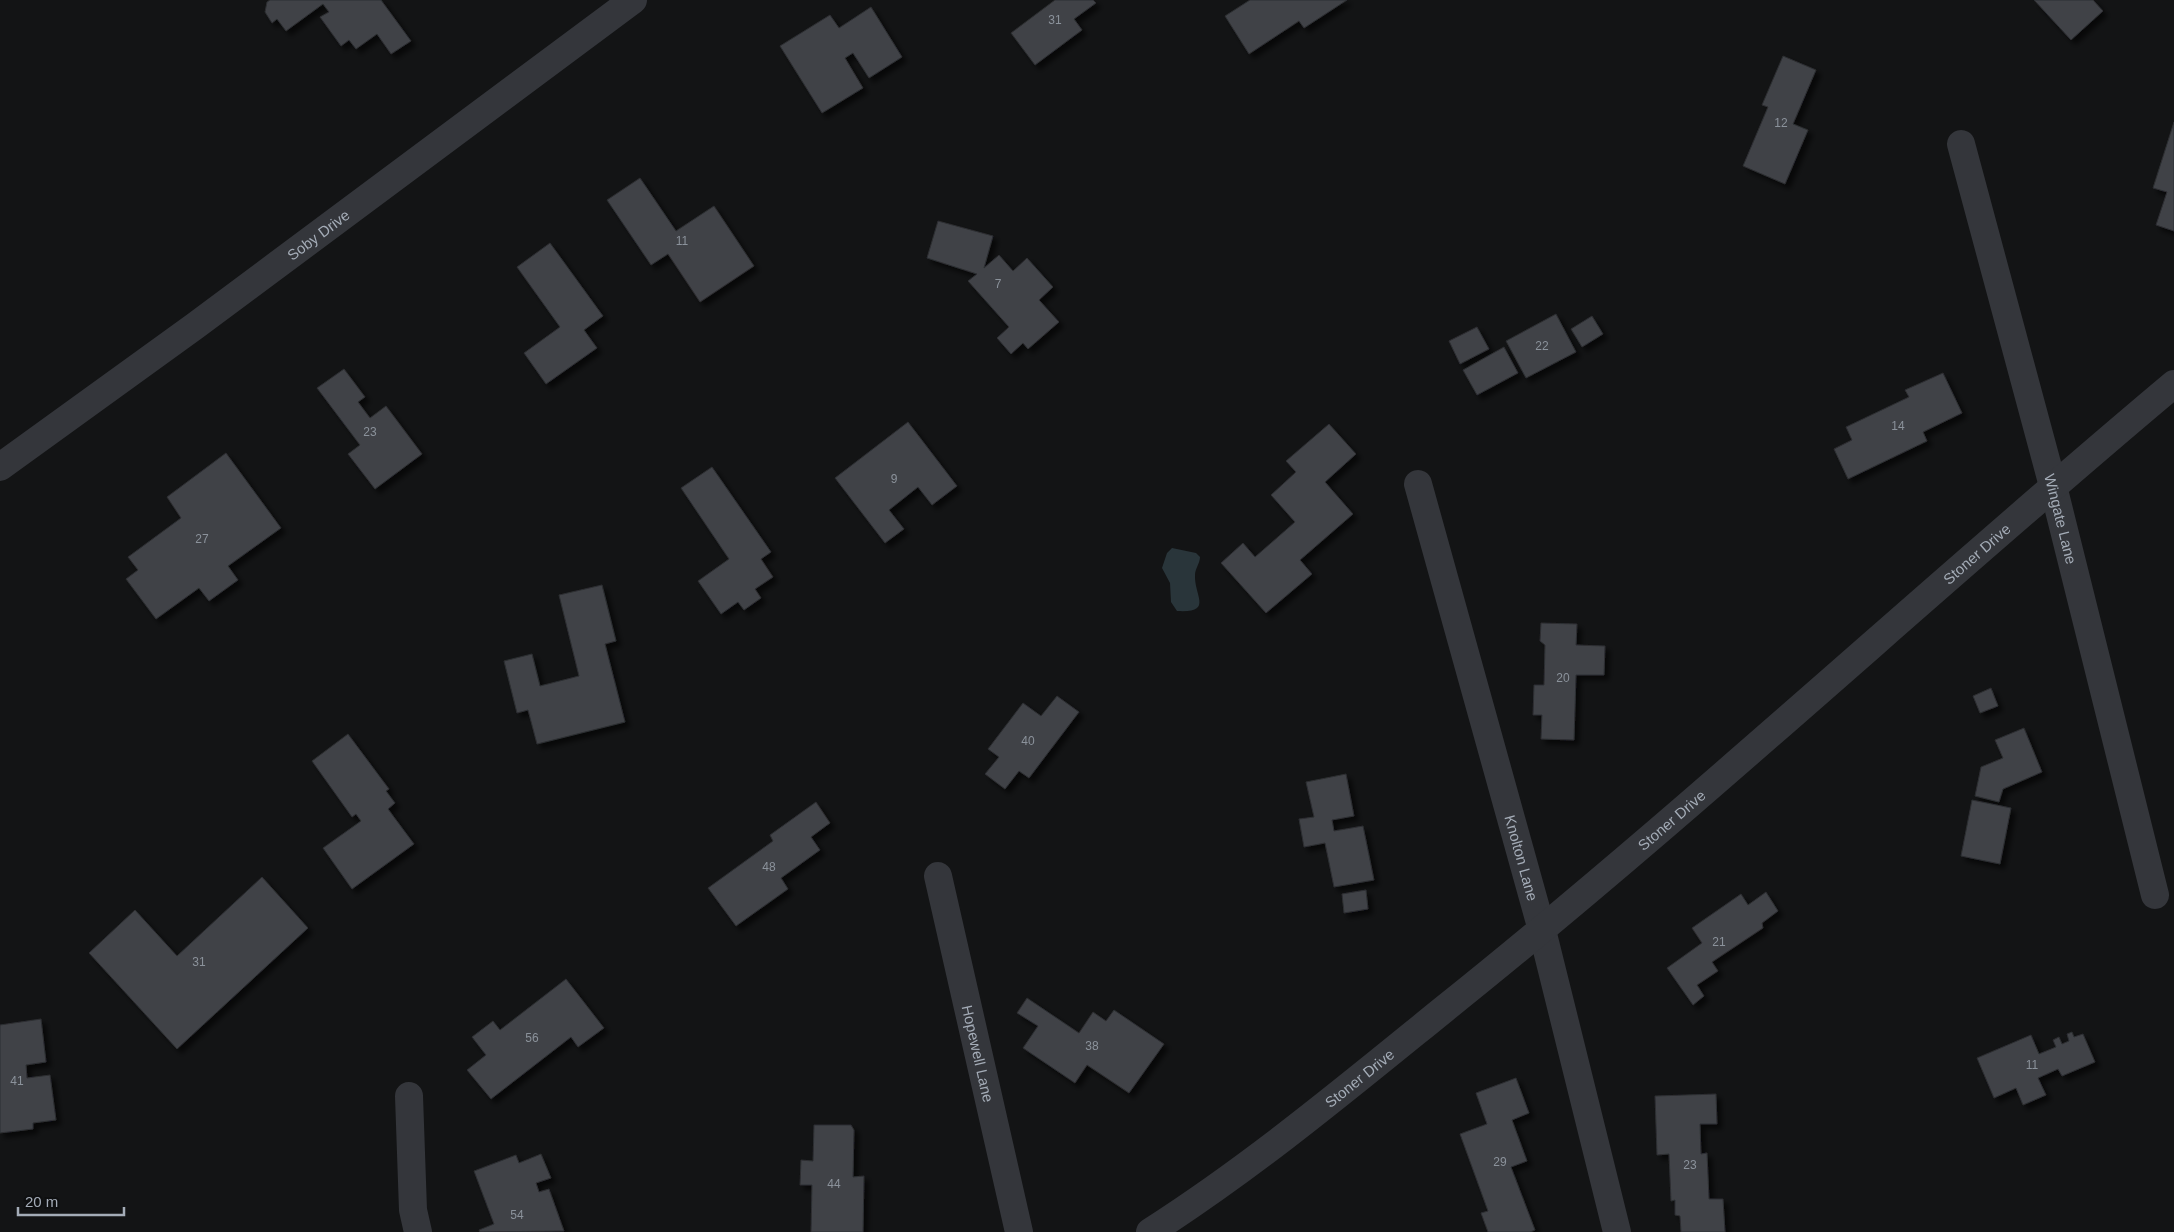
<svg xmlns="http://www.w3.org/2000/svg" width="2174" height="1232" font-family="Helvetica,sans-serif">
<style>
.water{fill:#29353a}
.building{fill:#3f4246;stroke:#2d2e32;filter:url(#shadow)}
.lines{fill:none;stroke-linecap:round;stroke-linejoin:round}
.minor{stroke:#34363b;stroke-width:28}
.labels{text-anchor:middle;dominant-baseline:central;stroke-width:4;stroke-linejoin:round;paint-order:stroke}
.number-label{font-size:12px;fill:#8b929b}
.street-label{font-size:15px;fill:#a4acb7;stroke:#0e0f10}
</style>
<defs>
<filter id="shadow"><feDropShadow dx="4.5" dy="4.5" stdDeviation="2.5" flood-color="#0009"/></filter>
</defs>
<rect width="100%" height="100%" fill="#131415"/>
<path class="water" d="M1172,548L1196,553L1200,557C1200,563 1195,569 1195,575C1194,596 1214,613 1177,611L1171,602L1170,583L1162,568L1167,553Z"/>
<g class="building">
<path d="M270,0H381L411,41L391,54L377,34L356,49L349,40L341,46L320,17L329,12L323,4L286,31L277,19L272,23L265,12L267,2Z"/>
<path d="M1055,0H1093L1096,3L1074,19L1082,30L1035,65L1011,33Z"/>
<path d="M1250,0H1347L1304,28L1299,21L1249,54L1225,16Z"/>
<path d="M2034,0H2093L2103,11L2071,40Z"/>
<path d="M871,7L902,57L869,78L853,53L845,58L863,88L822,113L780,46L830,15L839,28Z"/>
<path d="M1783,56L1816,70L1793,124L1808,130L1785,184L1743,166L1768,107L1762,105Z"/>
<path d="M2174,122V231L2156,225L2167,192L2153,188Z"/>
<path d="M640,178L676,231L714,206L754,266L700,302L668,254L651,265L607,200Z"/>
<path d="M938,221L993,236L984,268L999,255L1013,271L1027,258L1053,287L1039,300L1059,322L1028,349L1023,343L1011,354L997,338L1009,327L968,281L977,274L927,258Z"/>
<path d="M550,243L603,316L584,330L597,348L546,384L524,353L560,327L517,267Z"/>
<path d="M1556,314L1576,352L1526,378L1506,341Z"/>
<path d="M1592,316L1603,334L1582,347L1571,329Z"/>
<path d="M1477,327L1489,349L1460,364L1449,341Z"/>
<path d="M1504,347L1518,373L1477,395L1463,370Z"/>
<path d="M344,369L365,397L358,402L370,418L386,406L422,454L375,489L348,454L360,445L317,388Z"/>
<path d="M1943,373L1962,413L1923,432L1927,441L1848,479L1834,449L1852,440L1846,427L1909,397L1905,390Z"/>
<path d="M908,422L957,486L932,505L918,487L889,510L904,529L885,543L835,478Z"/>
<path d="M1329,424L1356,454L1325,482L1353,514L1300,560L1312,574L1266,613L1221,563L1243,543L1255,557L1295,522L1271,495L1296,472L1286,461Z"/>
<path d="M226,453L281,528L228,566L238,580L209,601L199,588L156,619L126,579L138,570L128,557L181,518L167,497Z"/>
<path d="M712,467L771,552L761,559L773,577L755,589L761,598L744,610L738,602L721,614L698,581L729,559L681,488Z"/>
<path d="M602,585L616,641L605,644L625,722L537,744L528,710L517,713L504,661L532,654L540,686L579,676L559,595Z"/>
<path d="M1541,623L1577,624L1576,645L1605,646L1604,675H1576L1574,740L1541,739L1542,715H1533L1534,685H1544L1545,645L1540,641Z"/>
<path d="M1991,688L1998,706L1980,713L1973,696Z"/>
<path d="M1057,696L1079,712L1029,778L1019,771L1005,789L985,774L999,757L988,749L1023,703L1041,716Z"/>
<path d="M2024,728L2042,772L2003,789L1999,802L1975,796L1981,767L2003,758L1995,740Z"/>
<path d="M348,734L389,789L386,791L395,803L388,809L414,844L352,889L323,848L361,821L356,814L352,817L312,761Z"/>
<path d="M1346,774L1354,816L1332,820L1334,831L1363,826L1374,880L1334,887L1325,843L1304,847L1299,819L1314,817L1306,782Z"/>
<path d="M1972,800L2011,808L2000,864L1961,856Z"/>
<path d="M816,802L830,823L811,837L820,850L781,878L788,889L736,926L708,888L773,841L770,835Z"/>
<path d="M262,877L308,928L177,1049L89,953L135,910L177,956Z"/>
<path d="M1366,890L1368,909L1344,913L1342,894Z"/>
<path d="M1766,892L1778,911L1762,923L1763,928L1712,962L1718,971L1697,985L1704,996L1693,1005L1667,968L1702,943L1692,928L1741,894L1748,905Z"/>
<path d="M566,979L604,1028L578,1047L571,1037L491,1099L467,1070L486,1055L472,1037L493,1021L500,1030Z"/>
<path d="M1027,998L1079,1033L1093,1012L1106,1021L1114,1010L1164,1044L1129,1093L1087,1065L1075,1083L1023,1048L1038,1026L1017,1013Z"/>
<path d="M41,1019L46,1062L26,1065L27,1078L50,1075L56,1120L33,1123V1129L0,1133V1025Z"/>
<path d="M2072,1032L2074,1037L2083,1034L2095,1062L2062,1076L2058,1069L2038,1078L2046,1095L2023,1105L2016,1088L1994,1098L1977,1058L2031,1035L2039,1054L2056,1047L2053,1040L2059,1037L2062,1044L2069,1041L2067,1034Z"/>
<path d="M1516,1078L1529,1113L1512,1120L1527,1161L1511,1167L1535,1230L1530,1232H1488L1481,1213L1488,1211L1460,1134L1487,1124L1476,1093Z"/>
<path d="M1716,1094L1717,1124H1700L1701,1154L1707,1153L1709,1199H1723L1725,1232H1681L1680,1216L1675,1215V1200L1671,1201L1669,1154L1657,1155L1655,1096Z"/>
<path d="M814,1125H851L854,1130L853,1177L864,1176L863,1232H811L812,1185H800L801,1160L813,1161Z"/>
<path d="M541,1154L551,1178L536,1183L539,1192L549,1189L564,1231L480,1232L479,1230L494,1224L474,1171L516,1155L519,1163Z"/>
</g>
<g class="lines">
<g class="minor">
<path id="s1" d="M1961,144L2053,486L2155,895"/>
<path id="s2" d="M0,467L195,326L633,0"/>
<path id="s3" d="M1418,484L1542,930L1617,1232"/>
<path id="s4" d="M938,876L1019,1232"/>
<path d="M409,1096L413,1210L418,1232"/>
<path id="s5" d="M1150,1232C1252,1167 1348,1087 1443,1010C1693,810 1928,590 2174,384"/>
</g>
</g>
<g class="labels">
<g class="number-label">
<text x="1055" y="20">31</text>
<text x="1781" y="123">12</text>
<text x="682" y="241">11</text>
<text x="998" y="284">7</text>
<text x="1542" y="346">22</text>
<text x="1898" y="426">14</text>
<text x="370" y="432">23</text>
<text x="894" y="479">9</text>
<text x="202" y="539">27</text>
<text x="1563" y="678">20</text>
<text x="1028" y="741">40</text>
<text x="769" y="867">48</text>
<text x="1719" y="942">21</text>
<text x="199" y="962">31</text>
<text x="532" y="1038">56</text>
<text x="1092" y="1046">38</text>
<text x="2032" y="1065">11</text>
<text x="17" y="1081">41</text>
<text x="1500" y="1162">29</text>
<text x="1690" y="1165">23</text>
<text x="834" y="1184">44</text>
<text x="517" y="1215">54</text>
</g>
<g class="street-label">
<text stroke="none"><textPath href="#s2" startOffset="394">Soby Drive</textPath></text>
<text stroke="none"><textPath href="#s1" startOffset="388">Wingate Lane</textPath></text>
<text stroke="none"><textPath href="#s5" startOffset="1070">Stoner Drive</textPath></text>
<text stroke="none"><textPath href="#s5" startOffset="665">Stoner Drive</textPath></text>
<text stroke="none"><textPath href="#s3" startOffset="388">Knolton Lane</textPath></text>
<text stroke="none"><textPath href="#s4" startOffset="182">Hopewell Lane</textPath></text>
<text stroke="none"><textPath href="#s5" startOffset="260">Stoner Drive</textPath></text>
</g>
</g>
<path d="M18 1207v8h106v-8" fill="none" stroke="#a4acb7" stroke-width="2.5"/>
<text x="25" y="1207" font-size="15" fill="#a4acb7" stroke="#0e0f10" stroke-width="4" paint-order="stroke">20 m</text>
</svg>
